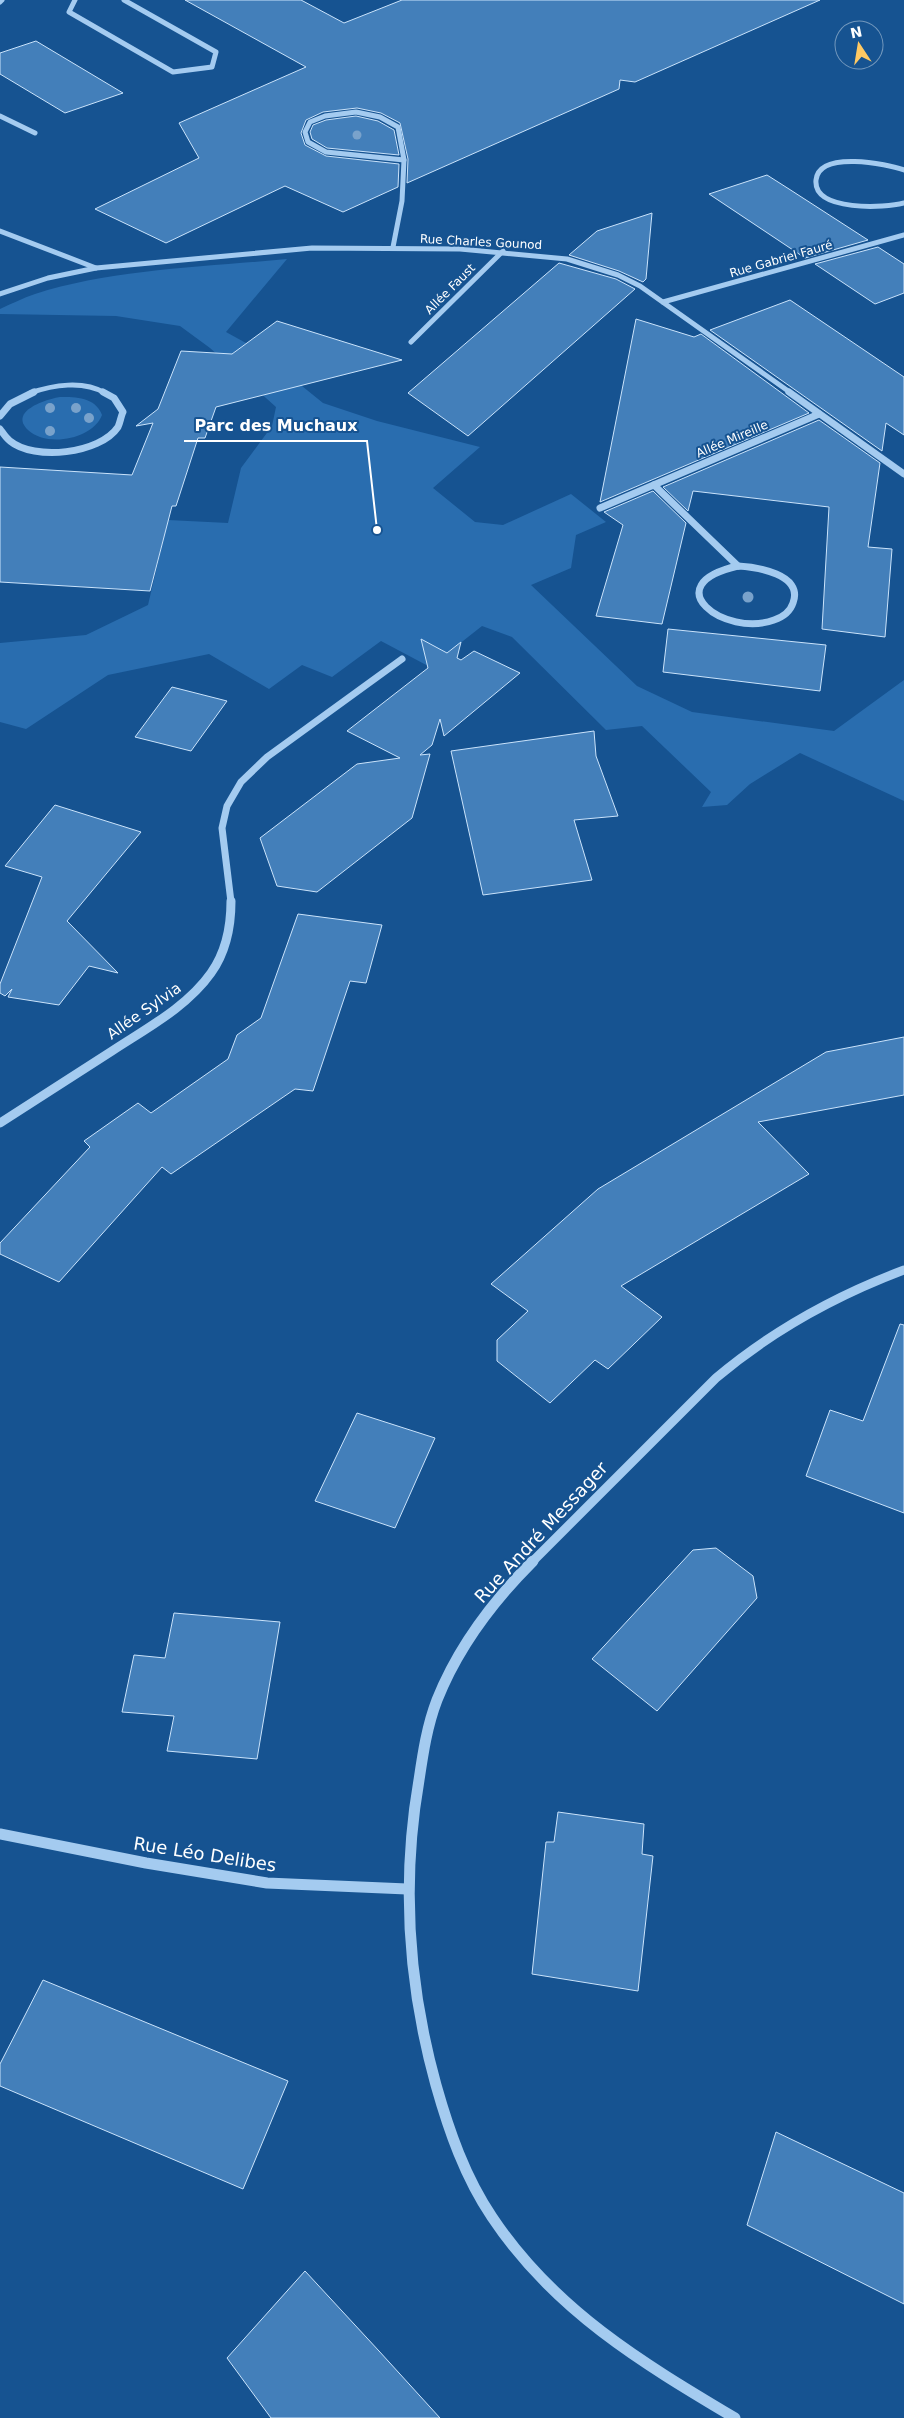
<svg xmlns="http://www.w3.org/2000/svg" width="904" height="2418" font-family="'DejaVu Sans',sans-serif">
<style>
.green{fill:#296daf}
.building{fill:#437fba;stroke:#cae3fb}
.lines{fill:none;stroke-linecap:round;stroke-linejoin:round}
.minor-far3{stroke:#a4cbf0;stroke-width:5}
.minor-far2{stroke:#a4cbf0;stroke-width:7}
.minor-far1{stroke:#a4cbf0;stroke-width:9}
.minor{stroke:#a4cbf0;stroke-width:11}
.tree{fill:#79a2cb}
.labels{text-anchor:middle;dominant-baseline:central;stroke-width:4;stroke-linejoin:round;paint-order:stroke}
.far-street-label{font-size:12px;fill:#fff;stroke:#165391}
.street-label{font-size:15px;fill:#fff;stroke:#165391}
.near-street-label{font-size:18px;fill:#fff;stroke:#165391}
.leader{fill:none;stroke:#fff;stroke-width:2}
.callout-dot{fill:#fff;stroke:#165391;stroke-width:2}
.callout-label{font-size:16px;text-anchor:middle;font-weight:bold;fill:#fff;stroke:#165391;stroke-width:4;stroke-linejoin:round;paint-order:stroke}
</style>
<rect width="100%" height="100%" fill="#165391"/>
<g class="green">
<path d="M287,259L226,332L255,348L323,403L377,421L480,447L433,488L475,522L503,525L571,494L606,522L576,535L571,568L531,585L637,686L692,712L834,731L904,680V801L800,753L750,784L727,805L702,807L711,792L642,726L606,730L512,637L482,626L430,667L381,641L332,677L302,665L269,689L209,654L108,675L26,729L0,722V643L86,635L148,605L168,520L228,523L241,468L272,426L276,407L210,348L180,326L116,316L0,314V309C11,304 23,298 35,294C112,269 207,267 287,259Z"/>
<path d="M60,397C76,397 95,397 102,415C93,439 47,448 28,430C8,411 47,399 60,397Z"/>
</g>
<g class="building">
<path d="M185,0H301L344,23L402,0H820L635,82L620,80L619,89L407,183L408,159L400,123L381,113L357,108L323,112L306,120L301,133L305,145L326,156L399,164L398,187L343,212L285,186L166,243L95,209L199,158L179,123L306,67Z"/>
<path d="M36,41L123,93L65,113L0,74V53Z"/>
<path d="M356,116L378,121L394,130L399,155L327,148L312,139L310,132L313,125L326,120Z"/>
<path d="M767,175L789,189L868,240L805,258L709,194Z"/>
<path d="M652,213L646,279L643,282L619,271L569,255L597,231Z"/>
<path d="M878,247L904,264V293L875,304L815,264Z"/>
<path d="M559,263L616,279L635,289L468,436L408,393Z"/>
<path d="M790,300L904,377V435L886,423L882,451L710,330Z"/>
<path d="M636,319L694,337L701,334L809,413L600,502Z"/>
<path d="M277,321L402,360L216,407L205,438H198L176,506H172L150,591L0,582V467L132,475L153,423L136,426L158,409L181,351L232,354Z"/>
<path d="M819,420L880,463L868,547L892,549L885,637L822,629L829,507L693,491L688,511L663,487Z"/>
<path d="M653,491L686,523L662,624L596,616L623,525L604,512Z"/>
<path d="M668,629L826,645L820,691L663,672Z"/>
<path d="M421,639L447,653L461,642L457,658L461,660L474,651L520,673L444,736L440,719L432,745L420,755L430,754L412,818L317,892L277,886L260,838L357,764L400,758L347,731L428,668Z"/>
<path d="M172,687L227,701L191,751L135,737Z"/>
<path d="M594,731L596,756L618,816L574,820L592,880L483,895L451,751Z"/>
<path d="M55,805L141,832L67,921L118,973L89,966L59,1005L8,997L12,989L5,996L0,993V984L42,877L5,866Z"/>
<path d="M298,914L382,925L366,983L350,981L313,1091L295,1089L171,1174L162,1167L59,1282L0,1254V1243L90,1147L84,1141L138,1103L151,1113L228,1059L237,1035L261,1018Z"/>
<path d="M904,1037V1095L758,1122L809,1174L621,1286L662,1317L608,1369L595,1360L550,1403L497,1361V1340L528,1311L491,1284L598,1189L826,1052Z"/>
<path d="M900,1324L904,1325V1513L806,1476L830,1410L863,1421Z"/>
<path d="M357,1413L435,1438L395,1528L315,1501Z"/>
<path d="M716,1548L753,1576L757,1598L657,1711L592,1659L693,1550Z"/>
<path d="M174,1613L280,1622L257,1759L167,1751L174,1716L122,1712L134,1655L165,1658Z"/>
<path d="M558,1812L644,1824L642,1854L653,1856L638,1991L532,1974L546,1842H554Z"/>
<path d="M43,1980L288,2081L243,2189L0,2086V2064Z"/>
<path d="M776,2132L904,2193V2304L747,2225Z"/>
<path d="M305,2271L379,2351L440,2418H271L227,2358Z"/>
</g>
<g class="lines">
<g class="minor-far3">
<path d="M75,0L69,12L173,72L212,67L216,52L124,0"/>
<path d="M0,2L2,0"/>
<path d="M356,112L380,117L398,127L404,160L326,152L308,142L305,132L310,122L325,116Z"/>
<path d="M0,116L35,133"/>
<path d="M904,170C887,164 819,150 816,180C813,212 886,208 904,203"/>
<path d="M0,231L96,268L312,248L460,249L567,259L618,275L640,286L791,393"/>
<path d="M393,247L402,201L404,160"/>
<path d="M0,294L48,278L96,268"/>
<path d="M663,302L904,235"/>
<path d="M411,342L503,251"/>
<path d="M30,393C53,385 83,380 105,393"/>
</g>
<g class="minor-far2">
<path d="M789,392L904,474"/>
<path d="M0,416L10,404L34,392"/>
<path d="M0,429C3,433 6,438 10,441C34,461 100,454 118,427C120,423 121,416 123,412L114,398L103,392"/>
<path d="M654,485L738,566"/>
<path d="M600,508L819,414"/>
<path d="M738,566C756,567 804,574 793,603C790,612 783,617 774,620C725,638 654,585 738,566Z"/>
<path d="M231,902L222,828L227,806L241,782L267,757L402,659"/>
</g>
<g class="minor-far1">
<path d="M0,1123C37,1099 75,1075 112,1051C147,1028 187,1007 211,973C226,952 231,926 231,901"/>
<path d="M532,1562L716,1378C773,1330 835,1296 904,1270"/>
</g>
<g class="minor">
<path d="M533,1561C493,1601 458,1647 437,1700C427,1726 423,1753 419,1780C401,1884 408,1984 436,2085C449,2131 465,2177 492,2217C554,2310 641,2362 735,2418"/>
<path d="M0,1834L146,1863L267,1883L407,1889"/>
</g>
</g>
<g class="tree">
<circle cx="357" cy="135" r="4.5"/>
<circle cx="50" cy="408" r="5"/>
<circle cx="76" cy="408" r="5"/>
<circle cx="89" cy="418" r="5"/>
<circle cx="50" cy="431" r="5"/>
<circle cx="748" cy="597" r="5.5"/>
</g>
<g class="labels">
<g class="far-street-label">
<text transform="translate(481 242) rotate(3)">Rue Charles Gounod</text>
<text transform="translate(781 259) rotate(-16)">Rue Gabriel Fauré</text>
<text transform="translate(450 289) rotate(-45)">Allée Faust</text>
<text transform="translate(732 439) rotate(-23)">Allée Mireille</text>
</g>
<g class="street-label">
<text transform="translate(144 1011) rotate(-35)">Allée Sylvia</text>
</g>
<g class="near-street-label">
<text transform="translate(541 1532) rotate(-47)">Rue André Messager</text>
<text transform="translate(205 1854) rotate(9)">Rue Léo Delibes</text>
</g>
</g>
<path class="leader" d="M377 530L367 441H184"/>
<circle class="callout-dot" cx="377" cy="530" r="5"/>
<g class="callout-label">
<text x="276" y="431">Parc des Muchaux</text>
</g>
<g transform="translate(859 45) rotate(348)"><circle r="24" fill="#165391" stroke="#7398bd"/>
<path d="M0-4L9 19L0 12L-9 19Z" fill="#ffc963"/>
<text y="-8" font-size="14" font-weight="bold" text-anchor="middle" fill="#ffffff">N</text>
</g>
</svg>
